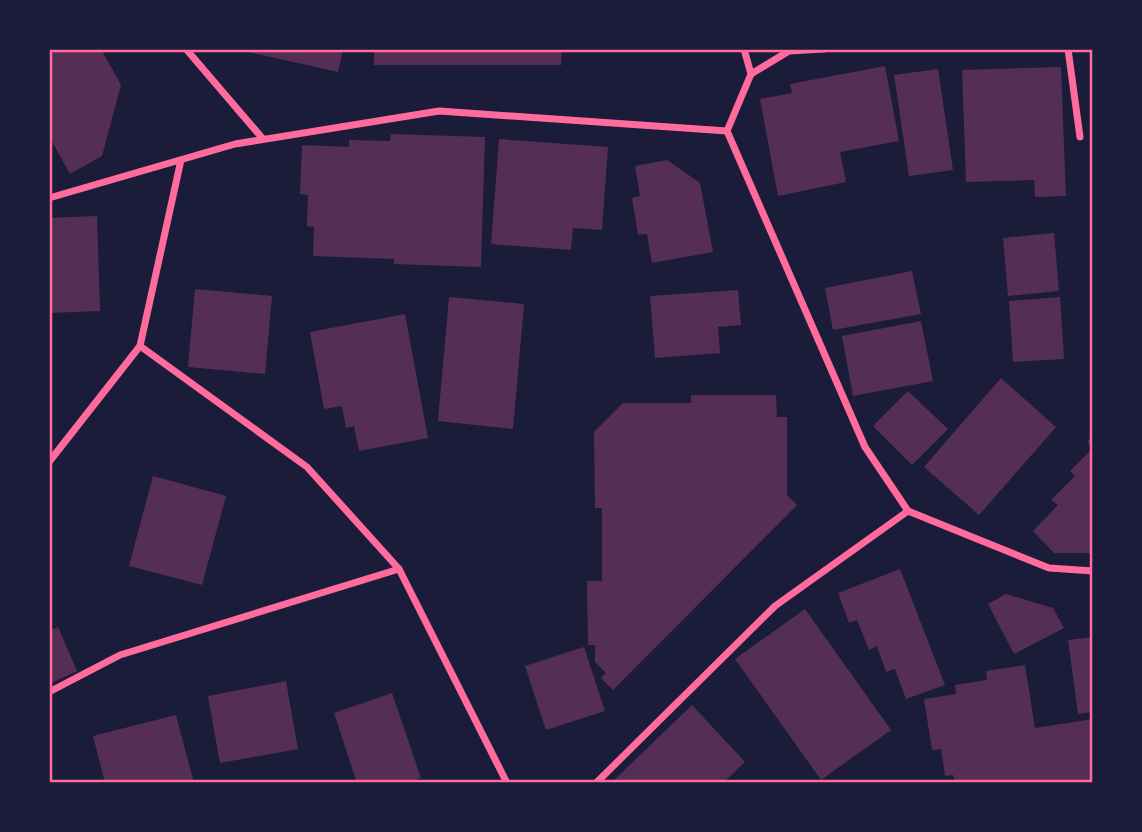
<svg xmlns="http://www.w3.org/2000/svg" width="1142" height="832" font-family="'Space Grotesk',sans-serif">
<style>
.building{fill:#542f53}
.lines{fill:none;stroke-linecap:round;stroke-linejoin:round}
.minor{stroke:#ff6b9d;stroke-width:7}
.neatline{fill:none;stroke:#ff6b9d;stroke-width:2.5}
</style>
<rect width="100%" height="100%" fill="#1b1b3a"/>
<g class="building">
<path d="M49,49H101L121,85L102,156L70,174L49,136Z"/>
<path d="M235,49H343L338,72Z"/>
<path d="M374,49H562L561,65H374Z"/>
<path d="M885,66L899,141L840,152L846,182L778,196L760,99L792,93L790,84Z"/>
<path d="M1061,67L1066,196L1035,197L1034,180L966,182L962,70Z"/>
<path d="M938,69L953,170L909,176L894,75Z"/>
<path d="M391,134L485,137L481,267L394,264V259L313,256L314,227L307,226L308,195L300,194L302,145L349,147V140L390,141Z"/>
<path d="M499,139L608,147L602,230L573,228L571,250L491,244Z"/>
<path d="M667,160L700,183L713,252L652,263L647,234L638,235L632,198L640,196L635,166Z"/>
<path d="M97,216L100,311L49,313V218Z"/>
<path d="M1054,233L1059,291L1008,296L1003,238Z"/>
<path d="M912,271L921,314L833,330L825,288Z"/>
<path d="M195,289L272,296L265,374L188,367Z"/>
<path d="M738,290L741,325L718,327L720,353L655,358L650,296Z"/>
<path d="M449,297L524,304L513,429L438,421Z"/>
<path d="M1060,297L1064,359L1013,362L1009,301Z"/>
<path d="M405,314L428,438L359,451L354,426L346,428L342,406L324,409L310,332Z"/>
<path d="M921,321L933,381L853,396L842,336Z"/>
<path d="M1001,378L1056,427L979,515L924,467Z"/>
<path d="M908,391L948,429L912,465L873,426Z"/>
<path d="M691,395H776L777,417H787V495L797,505L613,690L601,678L606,673L595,662V645H588L587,581H602V508H595L594,432L623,403H691Z"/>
<path d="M1093,435V553H1054L1033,531L1058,505L1051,500L1075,476L1070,471L1093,448L1087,442Z"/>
<path d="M153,476L226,496L202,585L129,566Z"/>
<path d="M900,569L945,685L906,699L895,669L886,672L877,646L869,650L857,620L849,623L838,593Z"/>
<path d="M1006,594L1053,608L1064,628L1014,654L988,604Z"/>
<path d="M805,609L891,730L821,780L735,659Z"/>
<path d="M58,627L77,671L49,684V631Z"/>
<path d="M1093,637V712L1078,714L1068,640Z"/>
<path d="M584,647L605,711L546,730L525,666Z"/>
<path d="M1025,665L1035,728L1093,719V780L1076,783H955L953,775L945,776L941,749L932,750L924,699L956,694L955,685L987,680L986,671Z"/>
<path d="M286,681L298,749L220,763L208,696Z"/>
<path d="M392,693L421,778L407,783H357L334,713Z"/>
<path d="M692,705L745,762L723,783H611Z"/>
<path d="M176,715L194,783H105L93,736Z"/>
</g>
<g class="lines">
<g class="minor">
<path d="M186,49L263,139"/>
<path d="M744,49L751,74"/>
<path d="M824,49L789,51L751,74L727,131L865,447L908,511"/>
<path d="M1068,49L1080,137"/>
<path d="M181,160L140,346L307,467L399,569L507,783"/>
<path d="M49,198L235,144L439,111L727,131"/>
<path d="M49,462L140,346"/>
<path d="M49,692L120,655L399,569"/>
<path d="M596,783L775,606L908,511L1049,568L1093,571"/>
</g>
</g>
<rect width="1142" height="832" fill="none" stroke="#1b1b3a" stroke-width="102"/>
<rect x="51" y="51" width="1040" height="730" class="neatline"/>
</svg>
